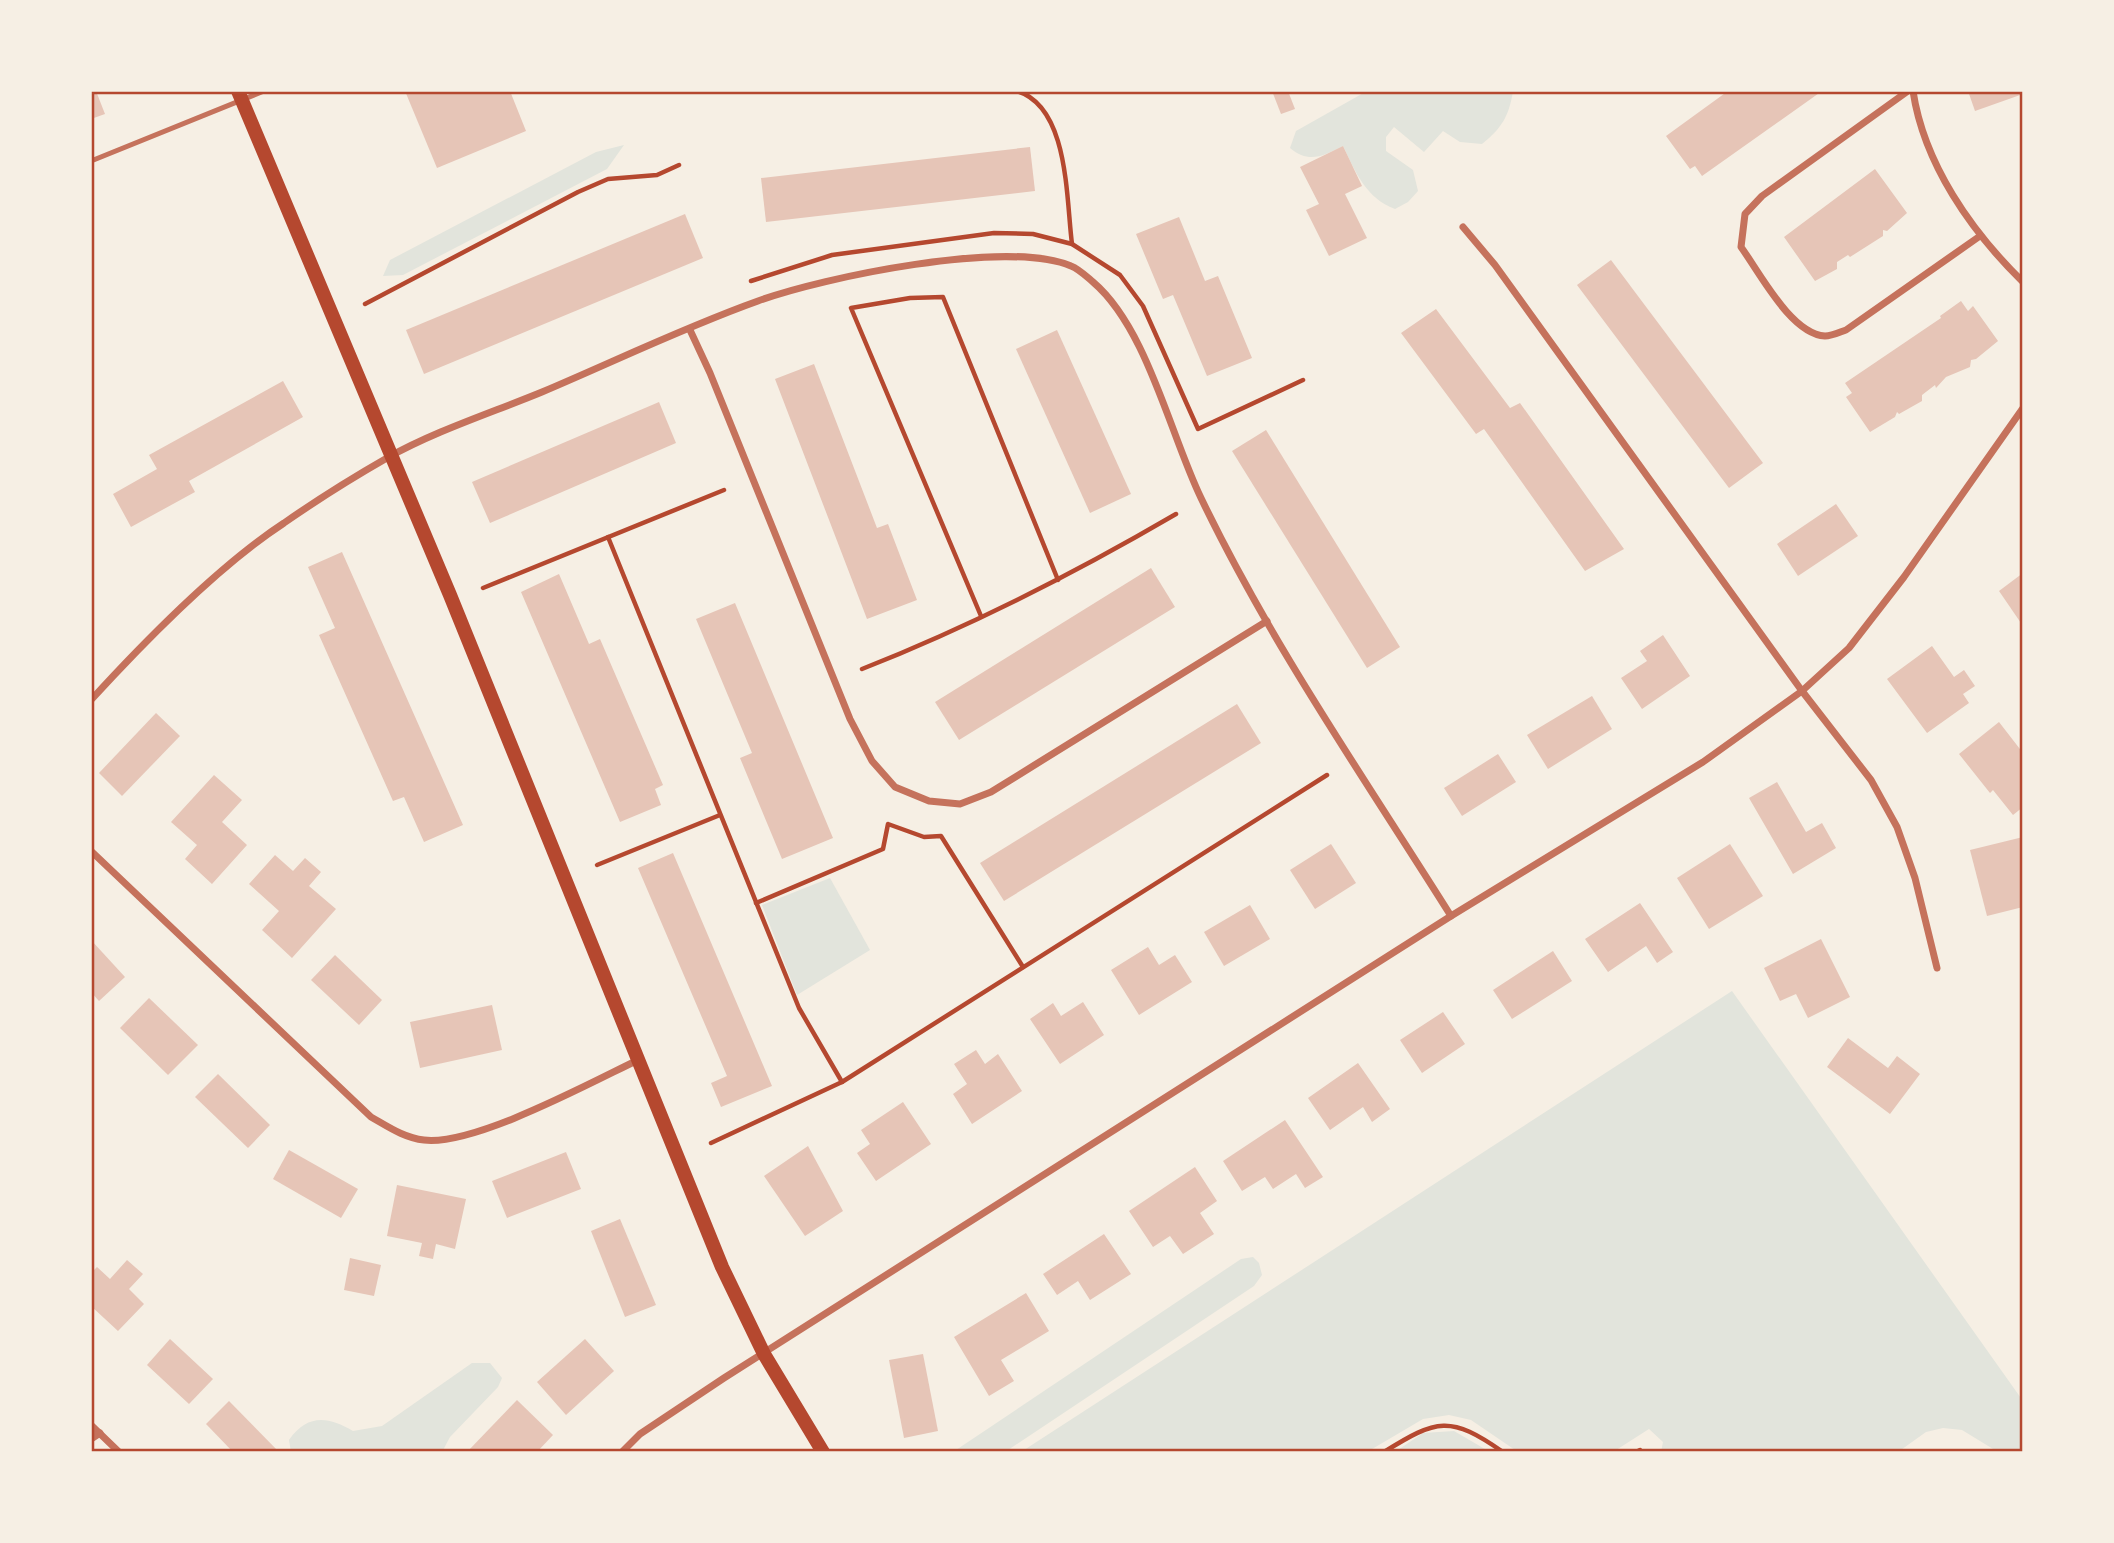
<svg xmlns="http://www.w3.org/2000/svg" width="2114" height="1543" font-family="'Asap Condensed',sans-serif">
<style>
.green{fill:#e2e4dc}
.building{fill:#e6c5b7}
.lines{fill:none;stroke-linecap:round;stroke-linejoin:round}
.path{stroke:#b5482f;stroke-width:4.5}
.service{stroke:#c5725c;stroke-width:5}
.minor{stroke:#c5725c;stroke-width:7}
.secondary{stroke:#b5482f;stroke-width:14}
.neatline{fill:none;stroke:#b5482f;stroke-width:2.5}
</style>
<rect width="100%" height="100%" fill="#f6efe4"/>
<g class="green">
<path d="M1367,91H1513C1509,116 1502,128 1482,144L1460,142L1443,131L1424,152L1394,127L1386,137V151L1413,170L1418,191L1408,202L1395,209C1366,198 1356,173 1343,146C1323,156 1309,164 1290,148L1296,131Z"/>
<path d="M624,145L607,169L403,275L383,276L390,260L596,152Z"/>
<path d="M830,878L870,950L797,995L762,905Z"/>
<path d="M1732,991L2023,1401V1452H1998L1962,1430L1943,1428L1926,1432L1898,1452H1661L1663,1442L1649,1429L1613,1452H1518L1471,1420L1449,1415L1423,1419L1367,1452H1021Z"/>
<path d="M1253,1257L1259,1263L1262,1275L1254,1286L1005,1452H953L1241,1259Z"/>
<path d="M472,1363H490L502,1378L498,1387L450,1437L442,1452H291L289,1440C307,1414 328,1416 353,1431L382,1426Z"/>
<path d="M1454,1431L1490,1452H1395L1423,1433Z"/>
</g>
<g class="building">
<path d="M91,91H96L105,114L91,119Z"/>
<path d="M405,91H510L526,131L437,168Z"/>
<path d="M1272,91H1288L1295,109L1281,114Z"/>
<path d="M1728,91H1822L1702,176L1695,166L1690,169L1666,136Z"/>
<path d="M1968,91H2022L2023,94L1975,111Z"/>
<path d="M1343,146L1362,186L1345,194L1367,238L1329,256L1306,210L1319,204L1300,167Z"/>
<path d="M1030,147L1035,191L766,222L761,178Z"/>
<path d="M1875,169L1907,213L1887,231L1883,230V236L1850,257L1848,255L1837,262V269L1815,281L1784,237Z"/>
<path d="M685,214L703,258L424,374L406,330Z"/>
<path d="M1179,217L1205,281L1218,276L1252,358L1207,376L1173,295L1163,299L1136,234Z"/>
<path d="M1611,260L1763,463L1729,488L1577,285Z"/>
<path d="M1961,301L1968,311L1973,306L1998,341L1976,359L1971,360L1970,367L1946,377L1936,388L1935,385L1922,395V401L1899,414L1897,412L1895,417L1870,432L1846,397L1852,393L1845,383L1941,318L1940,316Z"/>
<path d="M1436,309L1510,408L1520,403L1624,549L1585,571L1484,429L1476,434L1401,333Z"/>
<path d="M1057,330L1131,494L1090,513L1016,349Z"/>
<path d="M814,364L877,528L888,524L917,600L867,619L775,379Z"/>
<path d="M283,381L303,417L189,481L195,492L131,527L113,494L157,469L149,455Z"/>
<path d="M659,402L676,443L490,523L472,482Z"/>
<path d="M1266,430L1400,647L1367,668L1232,451Z"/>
<path d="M1836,504L1858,536L1798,576L1777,544Z"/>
<path d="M342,552L463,825L424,842L404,797L393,801L319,635L335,628L308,567Z"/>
<path d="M1151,568L1175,607L959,740L935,702Z"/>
<path d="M2023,573V626L1999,591Z"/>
<path d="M559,574L589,644L600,639L663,785L655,789L661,805L620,822L521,592Z"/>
<path d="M735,603L833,838L782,859L740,758L752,753L696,619Z"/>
<path d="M1663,635L1690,676L1642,709L1621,678L1647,661L1640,651Z"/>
<path d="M1932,646L1954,677L1964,670L1975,686L1963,694L1969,703L1927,733L1887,679Z"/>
<path d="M1592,696L1612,729L1548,769L1527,735Z"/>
<path d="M1237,704L1261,743L1004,901L980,863Z"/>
<path d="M156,713L180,736L122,796L99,773Z"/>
<path d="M1999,722L2023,753V807L2013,815L1993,790L1990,793L1959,754Z"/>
<path d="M1498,754L1516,782L1462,816L1444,788Z"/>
<path d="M214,775L242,800L222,822L247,845L212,884L185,859L197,845L171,822Z"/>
<path d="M1777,782L1806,832L1822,823L1836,848L1793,874L1749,798Z"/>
<path d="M2023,837V907L1987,916L1970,850Z"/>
<path d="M1331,844L1356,883L1315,909L1290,870Z"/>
<path d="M1730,844L1763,896L1709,929L1677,878Z"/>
<path d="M673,853L772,1086L721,1107L711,1083L727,1076L638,868Z"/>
<path d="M275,855L293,871L305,858L321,872L309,886L336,909L292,958L262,930L279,911L249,884Z"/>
<path d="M1640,903L1673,952L1657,963L1646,946L1608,972L1585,939Z"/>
<path d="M1250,905L1270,939L1224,966L1204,932Z"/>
<path d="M1821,939L1850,997L1808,1018L1796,994L1780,1001L1764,968Z"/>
<path d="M91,940L125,977L99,1001L91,992Z"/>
<path d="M1148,947L1159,965L1175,955L1192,982L1139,1015L1111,970Z"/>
<path d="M1553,951L1572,981L1512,1019L1493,990Z"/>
<path d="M335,955L382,1000L359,1025L311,980Z"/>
<path d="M149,998L198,1045L168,1075L120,1028Z"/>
<path d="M1083,1002L1104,1035L1060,1064L1030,1019L1053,1003L1061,1016Z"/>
<path d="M492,1005L502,1050L420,1068L410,1022Z"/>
<path d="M1443,1012L1465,1044L1422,1073L1400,1040Z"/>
<path d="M1848,1038L1888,1068L1897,1056L1920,1074L1890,1114L1827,1067Z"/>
<path d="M976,1050L985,1064L998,1054L1022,1091L972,1124L953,1094L967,1084L954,1064Z"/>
<path d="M1358,1063L1390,1109L1372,1122L1363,1107L1330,1130L1308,1098Z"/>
<path d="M218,1074L270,1125L248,1148L195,1097Z"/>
<path d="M903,1102L931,1144L876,1181L857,1153L870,1144L861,1130Z"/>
<path d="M1285,1120L1323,1177L1305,1188L1296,1174L1273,1189L1265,1177L1242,1191L1223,1161Z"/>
<path d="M808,1146L843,1211L805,1236L764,1176Z"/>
<path d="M289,1150L358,1189L341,1218L273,1179Z"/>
<path d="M566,1152L581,1189L507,1218L492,1181Z"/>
<path d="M1195,1167L1217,1201L1200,1213L1214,1234L1183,1254L1170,1236L1153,1247L1129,1211Z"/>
<path d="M397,1185L466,1199L455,1249L436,1244L433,1259L419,1256L422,1243L387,1236Z"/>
<path d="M620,1219L656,1305L625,1317L591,1231Z"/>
<path d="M1104,1234L1131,1274L1090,1300L1078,1281L1057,1295L1043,1274Z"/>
<path d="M350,1258L381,1265L374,1296L344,1290Z"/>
<path d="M127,1260L143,1274L129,1289L144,1304L118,1331L91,1306V1273L97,1267L110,1279Z"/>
<path d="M1026,1293L1049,1331L1001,1360L1014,1381L989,1396L954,1337Z"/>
<path d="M170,1339L213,1379L189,1404L147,1365Z"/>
<path d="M585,1339L614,1371L566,1415L537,1382Z"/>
<path d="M923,1354L938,1431L904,1438L889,1360Z"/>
<path d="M517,1400L553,1435L537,1452H467Z"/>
<path d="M229,1401L279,1452H233L206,1424Z"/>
</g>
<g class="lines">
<g class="path">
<path d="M1017,91C1069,107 1066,198 1072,244"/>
<path d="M751,281L832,255L994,233L1033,234L1072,244L1120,275L1143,306L1198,429L1303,380"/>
<path d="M365,304L578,192L608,179L657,175L679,165"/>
<path d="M608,537L799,1008L842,1082"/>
<path d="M483,588L724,490"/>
<path d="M981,616L851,308L910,298L943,297L1058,580"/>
<path d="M862,669C971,626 1075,573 1176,514"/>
<path d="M597,865L720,815"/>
<path d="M756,903L883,849L888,824L924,837L941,836L1023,967"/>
<path d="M711,1143L842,1082L1327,775"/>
<path d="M1384,1452C1437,1419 1450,1415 1503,1452"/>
<path d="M1636,1452L1640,1450"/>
</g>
<path class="service" d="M91,161L264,91"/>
<g class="minor">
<path d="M1908,91L1762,196L1745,214L1741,247C1760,273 1791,334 1825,336C1832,336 1840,332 1846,330L1980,236"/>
<path d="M1913,91C1924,164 1971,231 2023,282"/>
<path d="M1463,227L1495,265L1802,691L1871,780L1897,827L1915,878L1937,968"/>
<path d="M690,330L710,373L850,719L872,761L895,787L929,801L960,804L991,792L1267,621"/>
<path d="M91,700C145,641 217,567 284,523C317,500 352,478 387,458C435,431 491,413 542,392C613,362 685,327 758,301C824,277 1007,239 1071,266C1079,269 1087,277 1093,282C1147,328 1170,434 1201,498C1271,644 1365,779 1451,916"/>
<path d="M91,851L371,1117C387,1126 404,1138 424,1140C474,1146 590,1083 638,1060"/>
<path d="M91,1425L119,1452"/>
<path d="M91,1439L100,1433"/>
<path d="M622,1452L640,1434L724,1378L1451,916L1703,762L1802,691L1849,648L1904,577L2023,408"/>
</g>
<path class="secondary" d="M238,91L450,595L722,1267L764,1354L823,1452"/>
</g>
<rect width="2114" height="1543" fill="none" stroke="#f6efe4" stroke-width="186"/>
<rect x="93" y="93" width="1928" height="1357" class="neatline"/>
</svg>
